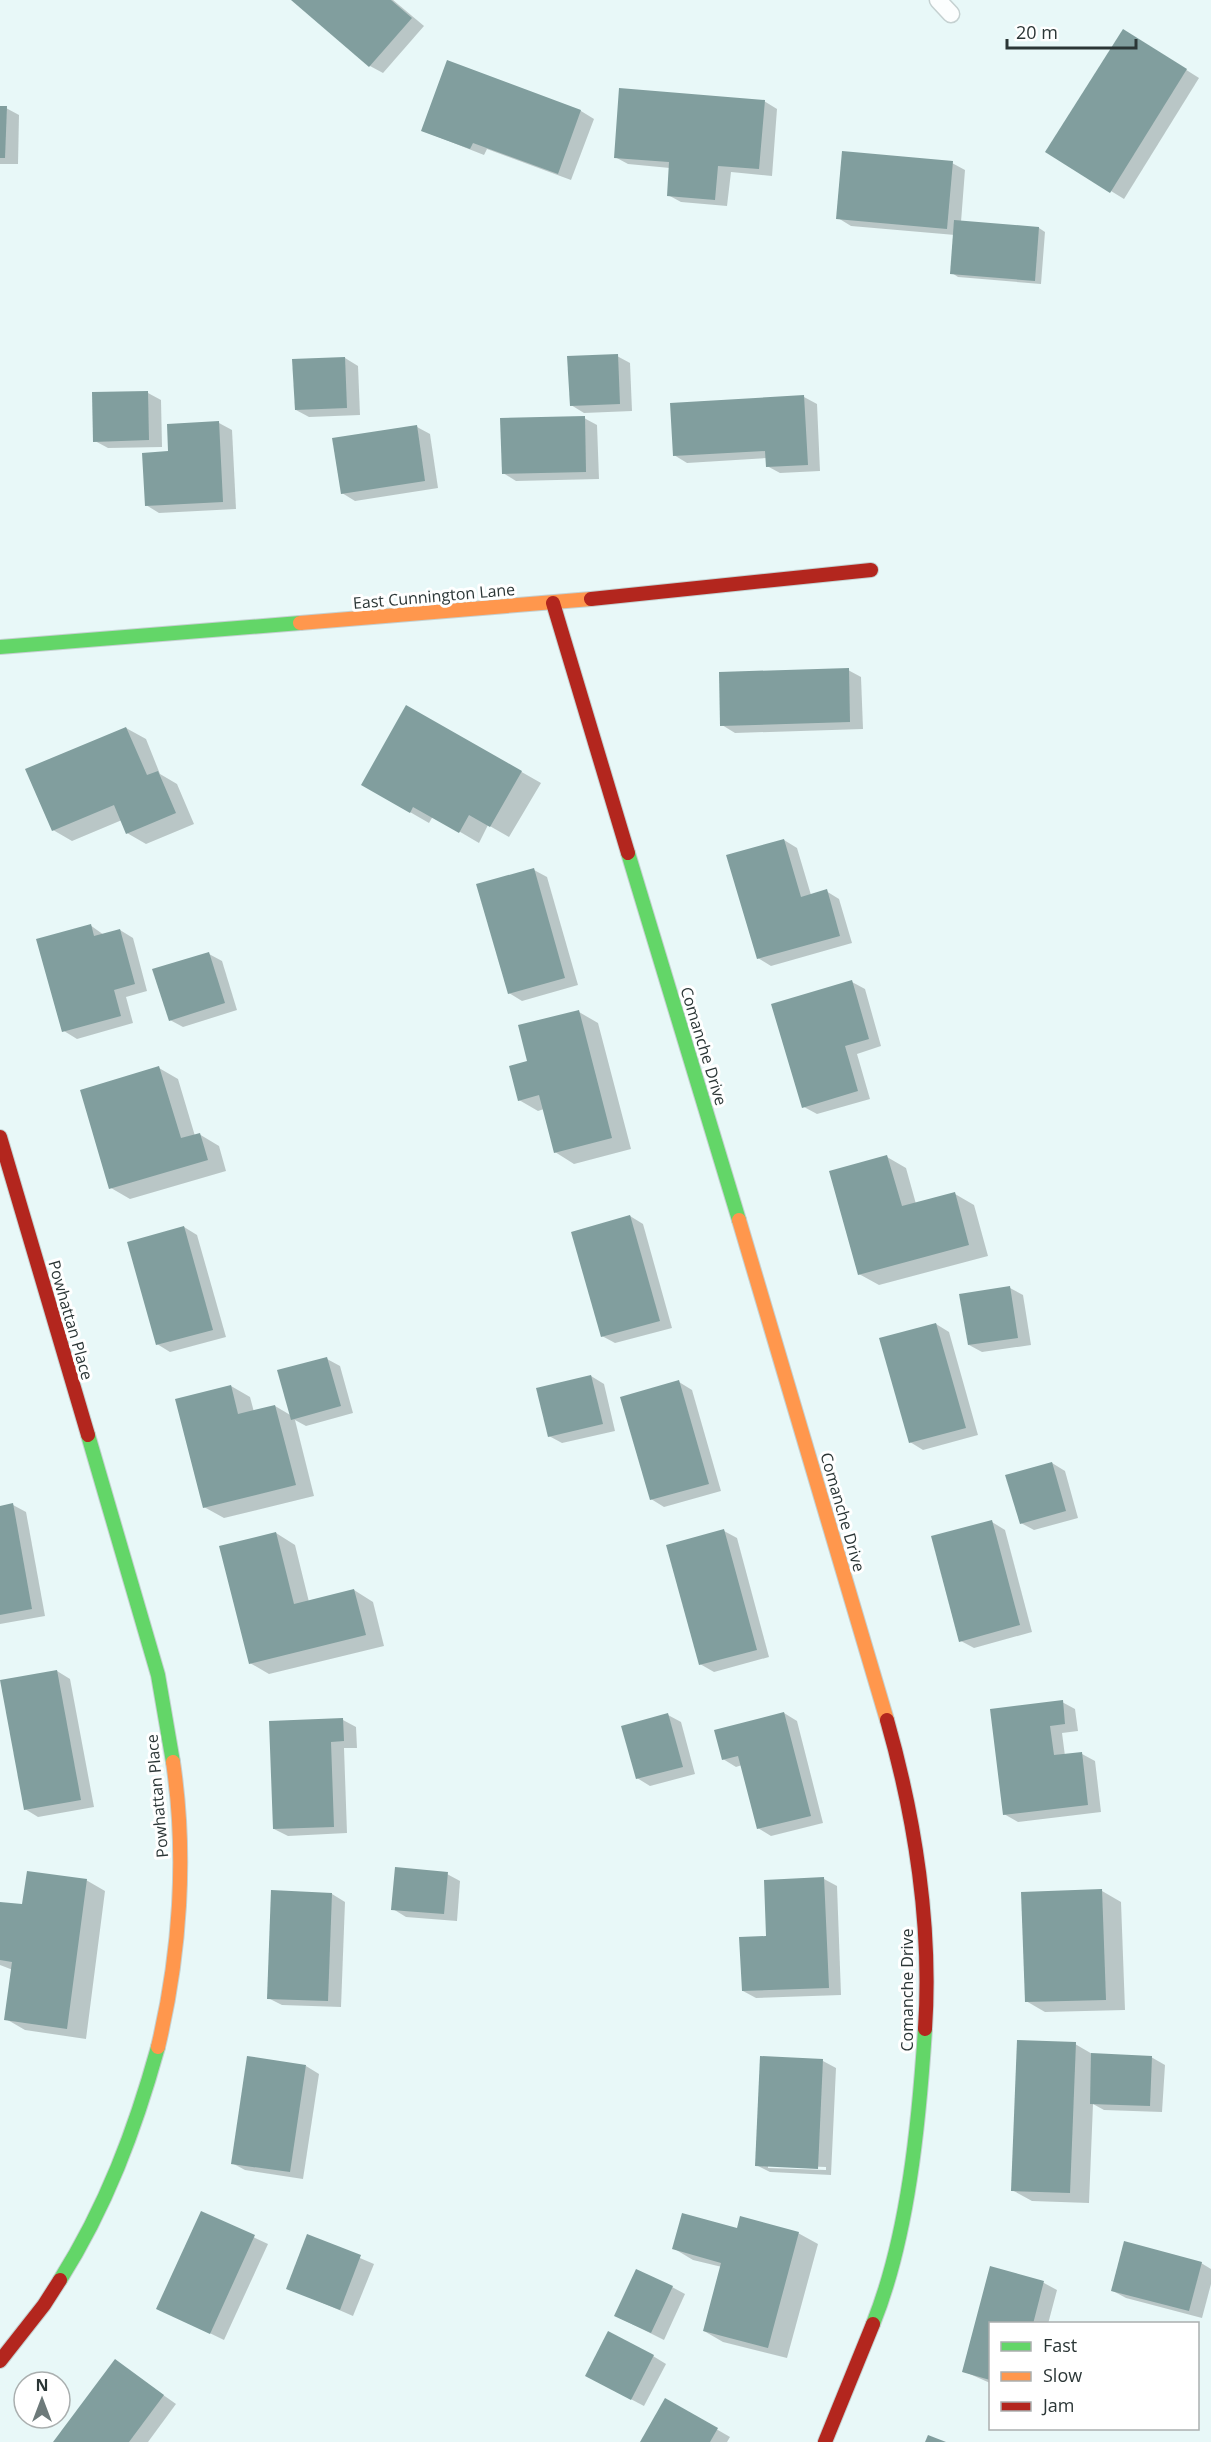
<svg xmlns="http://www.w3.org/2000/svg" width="1211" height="2442" font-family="'Open Sans',sans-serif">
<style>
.shadow{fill:#0003;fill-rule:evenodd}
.building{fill:#819e9e}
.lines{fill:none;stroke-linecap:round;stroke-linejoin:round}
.lane-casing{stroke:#c5d1d1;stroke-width:19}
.fast-casing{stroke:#c5d1d1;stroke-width:16}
.slow-casing{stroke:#c5d1d1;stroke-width:16}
.jam-casing{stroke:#c5d1d1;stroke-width:16}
.lane{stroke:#fcfefe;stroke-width:16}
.fast{stroke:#63d668;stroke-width:14}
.slow{stroke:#ff974d;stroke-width:14}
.jam{stroke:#b3261e;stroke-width:14}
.labels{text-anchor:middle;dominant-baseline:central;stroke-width:6;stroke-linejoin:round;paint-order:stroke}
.street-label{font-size:16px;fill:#2b3636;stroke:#fff}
</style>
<rect width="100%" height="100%" fill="#e8f8f8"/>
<g class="shadow">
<path d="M293,0H393L424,26L383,73L370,66Z"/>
<path d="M1136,38L1199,78L1124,199L1111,191Z"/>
<path d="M448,62L581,111L594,119L571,180L487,149L484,155L423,131Z"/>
<path d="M764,101L777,109L772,176L731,172L727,206L681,202L668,195L670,168L628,164L615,157Z"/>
<path d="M0,108H6L19,115L18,164H0Z"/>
<path d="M952,163L965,170L961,222L1039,228L1045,232L1041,284L958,277L952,273L955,235L851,226L838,218Z"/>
<path d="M617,356L630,363L632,411L584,413L571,405Z"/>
<path d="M345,358L358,366L360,415L309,417L296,410Z"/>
<path d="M148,393L161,400L162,447L108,448L95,441Z"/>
<path d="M804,397L817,404L820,471L780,473L767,466V458L687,463L674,455Z"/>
<path d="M584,418L597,425L599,479L516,481L503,473Z"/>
<path d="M219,423L232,430L236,509L159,513L146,505L170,453Z"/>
<path d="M417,427L430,434L438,488L355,501L342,493Z"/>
<path d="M848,670L861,677L863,729L735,733L722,725Z"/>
<path d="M407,707L541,783L509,837L488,825L479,843L433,816L429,823L363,785Z"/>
<path d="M126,728L146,739L160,774L177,784L194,824L146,844L127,833L122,820L72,841L53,830Z"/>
<path d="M784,840L797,848L811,895L826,891L839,899L852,943L771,966L758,958Z"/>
<path d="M534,870L547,877L578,985L522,1001L509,993Z"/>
<path d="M90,925L104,935L120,930L133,938L147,991L126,997L133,1023L77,1039L64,1031Z"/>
<path d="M209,954L222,961L237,1010L183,1027L170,1020Z"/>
<path d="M852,982L865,989L881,1046L857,1054L870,1099L817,1114L804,1107Z"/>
<path d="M579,1012L598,1023L631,1149L574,1164L555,1152L544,1109L538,1111L519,1100L529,1063Z"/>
<path d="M159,1068L178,1079L195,1136L199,1134L219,1146L226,1171L130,1199L111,1188Z"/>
<path d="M887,1157L906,1168L916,1204L955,1194L974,1205L988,1256L879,1285L859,1274Z"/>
<path d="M630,1216L643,1224L672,1328L615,1343L602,1336Z"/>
<path d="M184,1227L197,1235L226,1337L170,1352L157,1344Z"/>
<path d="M1010,1288L1023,1295L1031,1345L982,1352L969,1345Z"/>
<path d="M936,1324L949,1332L978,1435L923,1450L910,1442Z"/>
<path d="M327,1359L340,1366L353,1413L306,1426L295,1420L314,1496L224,1518L204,1507L231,1386L250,1397L254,1412L275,1406L292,1416Z"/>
<path d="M591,1376L604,1384L615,1431L562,1443L549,1436Z"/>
<path d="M679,1382L692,1390L721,1491L664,1507L651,1499Z"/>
<path d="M1052,1463L1065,1471L1078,1518L1034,1530L1021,1523Z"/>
<path d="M13,1505L26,1512L45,1616L0,1624V1507Z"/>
<path d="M992,1522L1005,1530L1032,1632L974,1648L961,1641Z"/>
<path d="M724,1531L737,1538L769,1657L714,1672L700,1664Z"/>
<path d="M276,1533L295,1545L309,1602L354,1590L373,1602L384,1646L269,1674L250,1663Z"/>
<path d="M57,1671L70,1679L94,1807L38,1817L25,1809Z"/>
<path d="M1062,1702L1075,1709L1078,1731L1062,1733L1065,1756L1082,1754L1095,1761L1101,1812L1018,1822L1004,1814Z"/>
<path d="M784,1713L797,1721L823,1823L771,1836L758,1828L742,1765L736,1767L723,1759Z"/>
<path d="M668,1715L681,1722L695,1774L650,1786L637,1778Z"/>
<path d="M343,1720L356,1727L357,1748H344L347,1833L288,1836L274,1829Z"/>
<path d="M447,1874L460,1881L457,1921L406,1917L393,1909Z"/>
<path d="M824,1879L837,1886L841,1995L756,1998L743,1991L767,1937Z"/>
<path d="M86,1880L105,1891L86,2039L25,2030L6,2019L13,1970L0,1965V1903L23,1906Z"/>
<path d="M1102,1891L1121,1902L1125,2010L1045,2012L1026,2001Z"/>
<path d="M332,1894L345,1902L341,2007L282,2005L268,1998Z"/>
<path d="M1075,2044L1094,2055L1151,2057L1165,2065L1162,2112L1104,2110L1093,2104L1089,2203L1032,2201L1012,2190Z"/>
<path d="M823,2061L836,2068L831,2175L770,2172L756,2165ZM768,2165L826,2167V2170L768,2168Z"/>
<path d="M306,2066L319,2074L303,2179L245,2170L232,2163Z"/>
<path d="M202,2213L268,2244L224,2340L158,2308Z"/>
<path d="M738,2230L798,2233L818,2244L787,2358L723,2342L704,2331L722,2267L693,2260L673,2248Z"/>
<path d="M308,2236L374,2264L353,2316L288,2288Z"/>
<path d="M1201,2263L1211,2269V2284L1202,2318L1126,2298L1113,2291Z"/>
<path d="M991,2268L1044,2283L1057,2290L1048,2324H990V2383L963,2371Z"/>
<path d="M672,2287L685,2294L664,2340L616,2316Z"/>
<path d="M653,2356L666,2364L644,2406L600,2383Z"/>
<path d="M115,2361L176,2404L148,2442H55Z"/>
<path d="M666,2400L730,2437L727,2442H642Z"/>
</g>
<g class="building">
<path d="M291,0H391L412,18L369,67Z"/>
<path d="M1123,29L1187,69L1110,193L1045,152Z"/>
<path d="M447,60L581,110L558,174L473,143L470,149L421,131Z"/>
<path d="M619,88L765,100L759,169L718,166L715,200L667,196L669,162L614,158Z"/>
<path d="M0,106H7L5,158H0Z"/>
<path d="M842,151L953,161L947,229L836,219Z"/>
<path d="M954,220L1039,227L1035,281L950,274Z"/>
<path d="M618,354L620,404L570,406L567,356Z"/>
<path d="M345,357L347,408L295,410L292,359Z"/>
<path d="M148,391L149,440L93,442L92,392Z"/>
<path d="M804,395L808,465L766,467L765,451L673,456L670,403Z"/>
<path d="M585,416L586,472L502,474L500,418Z"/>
<path d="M219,421L223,502L145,506L142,453L168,451L167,424Z"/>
<path d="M417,425L425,481L341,494L332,438Z"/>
<path d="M849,668L850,722L720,726L719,672Z"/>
<path d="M406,705L522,771L490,827L469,815L459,833L413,807L410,813L361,785Z"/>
<path d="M126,727L147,775L158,771L176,813L126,834L114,805L52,831L25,769Z"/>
<path d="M784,839L801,897L827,889L840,936L757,959L726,855Z"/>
<path d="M534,868L565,978L508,994L476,884Z"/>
<path d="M91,924L94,936L120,929L135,984L114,990L121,1016L62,1032L36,939Z"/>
<path d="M209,952L225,1003L169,1021L152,969Z"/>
<path d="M852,980L869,1039L845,1046L858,1091L802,1108L771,1004Z"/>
<path d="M579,1010L612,1138L554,1153L539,1095L518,1101L509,1066L527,1061L518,1025Z"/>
<path d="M159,1066L181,1138L200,1133L208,1160L109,1189L80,1090Z"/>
<path d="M887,1155L902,1206L955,1192L969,1245L858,1275L829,1171Z"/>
<path d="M630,1215L660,1321L601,1337L571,1232Z"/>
<path d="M184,1226L213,1330L156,1345L127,1242Z"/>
<path d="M1010,1286L1018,1338L968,1345L959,1294Z"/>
<path d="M936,1323L966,1428L909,1443L879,1338Z"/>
<path d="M327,1357L341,1406L291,1420L277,1370Z"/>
<path d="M591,1375L603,1424L548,1437L536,1388Z"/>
<path d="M679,1380L709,1484L650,1500L620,1397Z"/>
<path d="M231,1385L238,1414L275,1405L296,1485L203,1508L175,1399Z"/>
<path d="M1052,1462L1066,1511L1020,1524L1005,1475Z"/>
<path d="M13,1503L32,1609L0,1615V1506Z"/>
<path d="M992,1520L1020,1625L959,1642L931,1536Z"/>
<path d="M724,1529L757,1650L699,1665L666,1545Z"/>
<path d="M276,1532L294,1604L354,1589L366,1635L249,1664L219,1546Z"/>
<path d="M57,1670L81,1800L24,1810L0,1680Z"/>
<path d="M1063,1700L1065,1724L1050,1726L1054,1755L1082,1752L1088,1805L1003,1815L990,1709Z"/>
<path d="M784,1712L811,1816L757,1829L738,1756L722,1760L714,1730Z"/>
<path d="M668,1713L683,1767L636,1779L621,1726Z"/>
<path d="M343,1718L344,1741L331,1742L334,1827L273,1829L269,1721Z"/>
<path d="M395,1867L448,1872L444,1914L391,1910Z"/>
<path d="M27,1871L87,1879L67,2029L4,2020L12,1962L0,1960V1902L22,1904Z"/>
<path d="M824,1877L829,1988L742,1991L739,1937L766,1936L764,1880Z"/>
<path d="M1102,1889L1106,2000L1025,2002L1021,1892Z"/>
<path d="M271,1890L332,1893L328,2001L267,1999Z"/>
<path d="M1017,2040L1076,2042L1070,2193L1011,2191Z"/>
<path d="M1091,2053L1152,2056L1150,2106L1090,2104Z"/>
<path d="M247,2056L306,2065L290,2172L231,2164Z"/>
<path d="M760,2056L823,2059L818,2169L755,2166Z"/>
<path d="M201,2211L255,2235L210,2334L156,2309Z"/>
<path d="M682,2213L737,2228L740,2216L799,2232L768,2348L703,2331L721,2263L672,2249Z"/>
<path d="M307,2234L361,2255L340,2310L286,2289Z"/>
<path d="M1124,2241L1202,2262L1189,2311L1111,2291Z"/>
<path d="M990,2266L1044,2281L1033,2324H990V2380L962,2372Z"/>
<path d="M636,2269L673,2286L651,2333L614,2316Z"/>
<path d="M608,2331L654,2355L631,2400L585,2376Z"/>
<path d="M115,2359L164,2395L129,2442H53Z"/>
<path d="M665,2398L718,2428L710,2442H640Z"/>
<path d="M928,2435L946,2442H925Z"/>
</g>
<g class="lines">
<defs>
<path id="lane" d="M938,0L951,14"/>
<g id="fast">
<path d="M0,647L300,623"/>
<path d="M628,853L739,1220"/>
<path d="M88,1435L158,1675L173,1762"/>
<path d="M60,2280C106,2207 135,2130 158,2047"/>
<path d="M873,2324C908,2237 919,2123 925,2029"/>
</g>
<g id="slow">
<path d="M300,623L591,599"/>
<path d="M739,1220L887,1720"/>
<path d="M158,2047C180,1955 187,1856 173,1762"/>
</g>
<g id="jam">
<path d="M591,599L871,570"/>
<path d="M553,603L628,853"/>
<path d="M0,1137L88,1435"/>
<path d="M887,1720C915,1818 932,1927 925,2029"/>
<path d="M0,2361L44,2305L60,2280"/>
<path d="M825,2442L873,2324"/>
</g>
</defs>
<use href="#lane" class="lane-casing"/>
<use href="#fast" class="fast-casing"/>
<use href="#slow" class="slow-casing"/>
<use href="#jam" class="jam-casing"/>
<use href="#lane" class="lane"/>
<use href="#fast" class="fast"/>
<use href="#slow" class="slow"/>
<use href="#jam" class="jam"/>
</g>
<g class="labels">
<g class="street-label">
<text transform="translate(434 596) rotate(-5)">East Cunnington Lane</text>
<text transform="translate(704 1046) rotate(73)">Comanche Drive</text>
<text transform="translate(71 1320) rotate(74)">Powhattan Place</text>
<text transform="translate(843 1512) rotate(74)">Comanche Drive</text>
<text transform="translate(157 1796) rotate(-95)">Powhattan Place</text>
<text transform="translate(907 1990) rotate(-90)">Comanche Drive</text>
</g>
</g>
<rect x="989" y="2322" width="210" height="108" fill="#ffffff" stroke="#aaafaf" stroke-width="1.5"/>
<rect x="1001" y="2342" width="30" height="9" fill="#63d668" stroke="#aaafaf" stroke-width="1.5"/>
<text x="1043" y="2352" font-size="18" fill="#2b3636">Fast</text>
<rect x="1001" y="2372" width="30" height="9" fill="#ff974d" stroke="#aaafaf" stroke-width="1.5"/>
<text x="1043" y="2382" font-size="18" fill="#2b3636">Slow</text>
<rect x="1001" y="2402" width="30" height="9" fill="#b3261e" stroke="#aaafaf" stroke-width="1.5"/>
<text x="1043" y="2412" font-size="18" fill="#2b3636">Jam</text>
<g transform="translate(42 2400)"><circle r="28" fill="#ffffff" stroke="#aaafaf" stroke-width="1.5"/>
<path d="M0-4.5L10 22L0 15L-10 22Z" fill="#6d7a7a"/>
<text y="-9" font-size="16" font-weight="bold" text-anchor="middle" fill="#2b3636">N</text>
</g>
<path d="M1007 39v9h129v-9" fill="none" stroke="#2b3636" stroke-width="3"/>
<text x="1016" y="39" font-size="18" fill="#2b3636" stroke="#ffffff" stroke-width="4.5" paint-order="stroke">20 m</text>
</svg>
